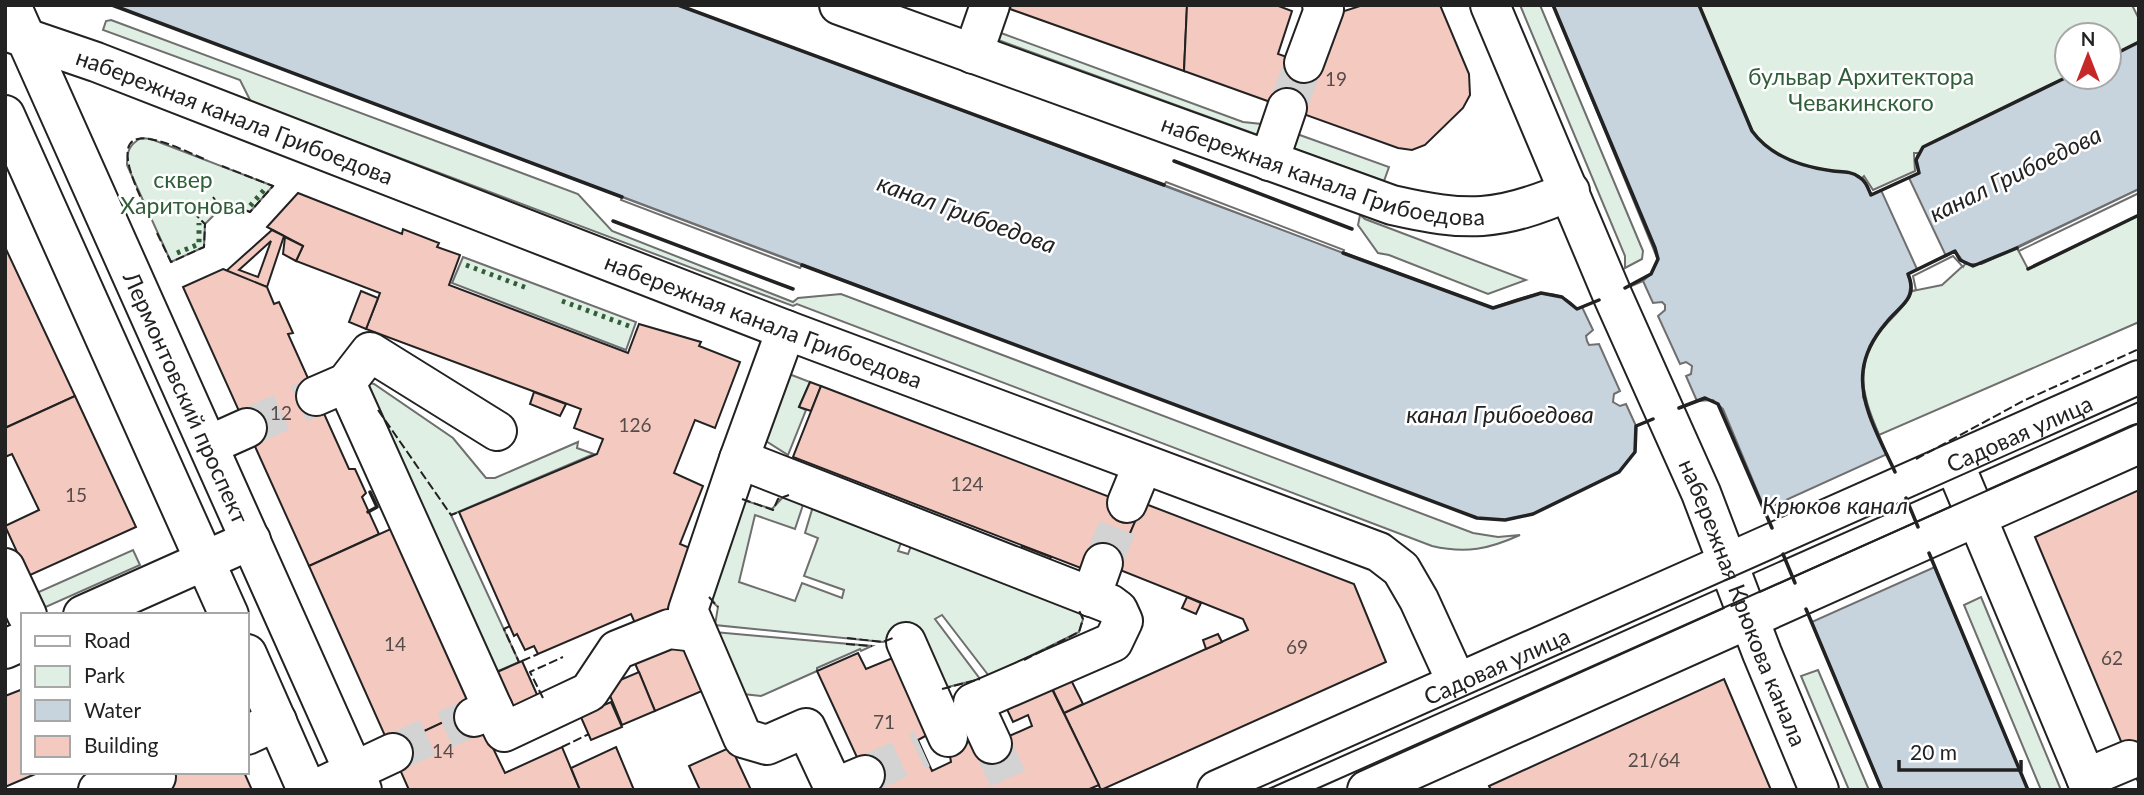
<svg xmlns="http://www.w3.org/2000/svg" width="2144" height="795" font-family="Lato,sans-serif">
<style>
.green{fill:#e0efe3;stroke:#6f6f6f;stroke-width:2}
.water{fill:#c7d3dd;stroke:#6f6f6f;stroke-width:2}
.pier{fill:#fff;stroke:#6f6f6f;stroke-width:2}
.building{fill:#f3c9c0;stroke:#222;stroke-width:2;fill-rule:evenodd}
.lines{fill:none;stroke-linecap:round;stroke-linejoin:round}
.minor-tunnel{stroke:#d3d3d3;stroke-width:38;stroke-dasharray:38 19;stroke-linecap:butt}
.minor-casing{stroke:#222;stroke-width:42}
.major-casing{stroke:#222;stroke-width:42}
.minor{stroke:#fff;stroke-width:38}
.major{stroke:#fff;stroke-width:38}
.tram{stroke:#222;stroke-width:2}
.hedge{stroke:#2f5e38;stroke-width:5;stroke-dasharray:3.5 5;stroke-linecap:butt}
.fence{stroke:#222;stroke-width:2;stroke-dasharray:9 3.5;stroke-linecap:butt}
.wall{stroke:#222;stroke-width:3.5}
.labels{text-anchor:middle;dominant-baseline:central;stroke-width:5;stroke-linejoin:round;paint-order:stroke}
.number-label{font-size:19px;fill:#564c4a}
.park-label{font-size:23px;fill:#2f5e38;stroke:#fff}
.street-label{font-size:23px;fill:#222;stroke:#fff}
.water-label{font-size:24px;font-style:italic;fill:#222;stroke:#fff}
</style>
<rect width="100%" height="100%" fill="#fff"/>
<g class="green">
<path d="M1520,5H1540L1643,251L1642,259L1625,268V256Z"/>
<path d="M1699,5H2132L2139,19V42L2109,57V35H2067V77L1923,147L1919,173L1871,195C1868,188 1866,181 1859,177C1849,171 1839,172 1827,170C1798,166 1770,155 1752,131Z"/>
<path d="M111,20L578,194L612,231L793,302L798,298L841,294L1473,533L1498,537L1520,535C1489,549 1466,554 1432,546L797,304L793,306L251,102L240,80L103,30L106,21Z"/>
<path d="M1001,33L1243,122L1271,125L1266,138L998,40Z"/>
<path d="M1297,134L1389,167L1384,181L1292,148Z"/>
<path d="M141,138L151,139L273,186L250,212L240,208H221L205,224L204,247L171,262L127,165C127,151 129,145 141,138Z"/>
<path d="M1360,215L1365,219L1526,280L1488,294L1389,255L1378,253L1358,225Z"/>
<path d="M2139,215V322L1879,435C1861,392 1851,358 1888,320C1897,310 1908,304 1912,291L1942,285L1965,264H1981L2017,248L2028,269Z"/>
<path d="M463,257L636,322L626,350L452,283Z"/>
<path d="M789,374L810,382L799,407L806,410L788,455L766,441L763,431Z"/>
<path d="M366,382L374,384L453,438L486,478H495L578,442L577,448L594,454L451,515L519,662L496,672L426,514L359,395Z"/>
<path d="M783,497L805,499L795,529L755,515L739,582L795,601L802,583L842,598L844,590L804,576L818,538L805,533L814,503L903,537L898,551L908,554L913,541L1079,609L1083,619L1079,632L989,676L942,615L935,619L980,679L940,689L914,629L883,642L715,625L718,607L709,599L740,499L772,509Z"/>
<path d="M133,550L140,565L39,610L32,595Z"/>
<path d="M1981,597L2061,790H2041L1964,605Z"/>
<path d="M714,632L872,646L861,651L860,649L817,668V671L761,696L743,694Z"/>
<path d="M1818,670L1869,790H1849L1801,676Z"/>
</g>
<path class="water" d="M112,5H678L1493,308C1521,298 1554,281 1577,309L1643,281L1651,274L1658,260L1553,5H1699L1752,131C1771,157 1802,167 1833,171C1842,172 1851,171 1859,177C1866,181 1868,188 1871,195L1919,173L1916,160L1923,147L2067,77H2109V57L2139,42V189L1981,264H1965L1955,251L1908,274C1920,306 1881,320 1869,347C1863,364 1863,379 1863,397L2028,790H1882L1723,409L1713,400L1697,401L1636,426L1635,452L1619,472L1533,514L1505,520L1477,518Z"/>
<g class="pier">
<path d="M1914,153H1918L1916,160L1919,173L1909,178L1946,256L1955,251L1965,264L1963,267L1953,256L1913,276L1916,290L1912,291L1908,274L1917,269L1881,190L1871,195L1862,178L1864,176L1873,190L1915,171Z"/>
<path d="M1166,182L1344,250L1343,253L1164,185Z"/>
<path d="M2139,189V193L2019,251L2017,248Z"/>
<path d="M622,197L802,265L800,268L621,200Z"/>
<path d="M1643,281L1653,303L1662,302L1665,305V310L1658,316L1680,364L1686,362L1692,366L1691,374L1686,376L1697,401L1636,426L1626,404L1620,406L1613,402L1614,394L1620,391L1599,344L1589,345L1587,341L1586,336L1593,330L1582,307Z"/>
<path d="M1887,454L1935,567L1812,622L1764,510Z"/>
</g>
<g class="building">
<path d="M1011,5H1187L1184,71L1010,9Z"/>
<path d="M1187,5H1276L1292,11L1278,54L1315,67L1338,13L1363,5H1440L1469,74L1470,95L1463,108L1425,145L1412,150L1398,148L1184,71Z"/>
<path d="M298,193L402,234L403,229L439,243L437,247L460,255L449,285L628,353L639,324L701,342L699,346L740,362L715,428L695,420L674,473L703,486L680,544L697,551L667,621L639,632L631,614L538,654L534,646L525,650L517,634L514,636L459,512L597,454L603,439L574,428L581,409L366,329L380,293L296,261L303,246L267,227Z"/>
<path d="M272,230L284,236L267,287L225,272ZM271,241L258,277L239,270Z"/>
<path d="M285,237L303,246L296,261L283,254Z"/>
<path d="M5,247L75,396L5,428Z"/>
<path d="M223,269L267,287L274,304L279,302L293,333L288,334L349,469H355L366,493L362,497L379,534L309,566L183,287Z"/>
<path d="M361,291L378,298L366,329L349,322Z"/>
<path d="M810,382L821,386L811,411L799,407Z"/>
<path d="M821,386L1141,509L1115,568L1086,570L793,457Z"/>
<path d="M534,392L566,404L560,416L530,404Z"/>
<path d="M75,396L136,527L28,576L5,526L39,510L12,454L5,457V428Z"/>
<path d="M2139,490V784L2035,537Z"/>
<path d="M1143,503L1354,584L1386,662L1101,790L1064,713L1248,630L1243,619L1115,568Z"/>
<path d="M395,527L477,707L390,747L309,566Z"/>
<path d="M1022,546L1051,557L1048,564L1019,553Z"/>
<path d="M1187,597L1201,603L1196,614L1182,608Z"/>
<path d="M1218,634L1222,642L1206,649L1203,640Z"/>
<path d="M681,641L702,691L655,711L634,661Z"/>
<path d="M858,653L866,669L895,657L929,734L918,740L932,771L951,762L950,756L963,743L970,742L980,749L1032,726L1028,715L1013,722L1004,703L1049,683L1099,785L1087,790H854L868,781L817,671Z"/>
<path d="M522,661L539,699L505,714L488,676Z"/>
<path d="M639,672L655,711L622,725L606,686Z"/>
<path d="M1070,678L1083,704L1064,713L1051,686Z"/>
<path d="M1724,679L1771,790H1491L1489,786Z"/>
<path d="M23,689V772H40L5,787V696Z"/>
<path d="M611,702L622,727L591,740L580,715Z"/>
<path d="M469,710L481,723L505,773L562,747L580,790H409L390,747Z"/>
<path d="M616,747L634,790H580L571,768Z"/>
<path d="M731,747L751,790H700L689,766Z"/>
<path d="M155,772H244L252,790H162Z"/>
</g>
<g class="lines">
<g class="minor-tunnel">
<path d="M1287,108L1304,63"/>
<path d="M247,428L316,396"/>
<path d="M1103,563L1127,503"/>
<path d="M992,744L1013,790"/>
<path d="M393,753L473,717"/>
<path d="M865,775L922,749"/>
</g>
<defs>
<g id="minor">
<path id="s1" d="M839,5L1392,205C1467,222 1498,222 1570,191"/>
<path id="s2" d="M1490,5L1611,292L1701,493L1762,653L1819,790"/>
<path id="s3" d="M5,31L96,62L786,330L1379,552L1401,569L1419,600L1457,683"/>
<path d="M973,54L990,5"/>
<path d="M1304,63L1324,9L1322,5"/>
<path d="M1269,161L1287,108"/>
<path d="M786,330L739,459L1110,604L1118,610L1123,621L1113,642L973,703L992,744"/>
<path d="M346,383L493,709"/>
<path d="M316,396L346,383L370,352L497,431"/>
<path d="M209,445L247,428"/>
<path d="M739,459L688,610L743,738L767,745L806,728L834,788L865,775"/>
<path d="M1954,463L2091,790"/>
<path d="M1127,503L1143,464"/>
<path d="M5,568L27,615"/>
<path d="M1091,597L1103,563"/>
<path d="M83,615L251,540"/>
<path d="M906,642L948,737"/>
<path d="M5,649L23,641"/>
<path d="M474,717L493,709L504,732L589,692L617,650L669,629L696,632"/>
<path d="M247,735L277,721"/>
<path d="M2086,778L2129,760"/>
<path d="M98,790L116,781L135,787L156,777"/>
<path d="M314,790L393,753"/>
<path id="s4" d="M1217,790L2139,380"/>
<path d="M1367,790L2139,444"/>
</g>
<g id="major">
<path id="s5" d="M11,5L362,790"/>
<path d="M5,115L229,615"/>
<path d="M247,654L307,790"/>
</g>
</defs>
<use href="#minor" class="minor-casing"/>
<use href="#major" class="major-casing"/>
<use href="#minor" class="minor"/>
<use href="#major" class="major"/>
<g class="tram">
<path d="M1254,790L2139,396"/>
<path d="M1314,790L2139,423"/>
</g>
<g class="hedge">
<path d="M225,203L250,206L265,189"/>
<path d="M177,253L199,244V223"/>
<path d="M466,265L527,288"/>
<path d="M562,301L629,326"/>
</g>
<g class="fence">
<path d="M213,197L221,208H240L250,212L273,186L222,166"/>
<path d="M151,219C144,203 103,131 149,139C169,142 189,153 207,160"/>
<path d="M157,233L171,262L204,247L205,224L197,216"/>
<path d="M378,410L451,515L459,512"/>
<path d="M1916,459L2023,401L2139,349"/>
<path d="M742,499L773,510L778,499L789,495"/>
<path d="M709,597L718,607"/>
<path d="M510,626L504,629L519,662"/>
<path d="M847,638L883,642L893,638"/>
<path d="M846,644L872,646"/>
<path d="M1024,660L1079,632L1083,619L1078,608"/>
<path d="M522,661L538,654"/>
<path d="M942,689L980,679"/>
<path d="M543,698L530,672L563,657"/>
<path d="M562,747L589,734"/>
</g>
<g class="wall">
<path d="M112,5L622,197"/>
<path d="M678,5L1164,185"/>
<path d="M1553,5L1655,248L1658,259L1651,274L1625,288"/>
<path d="M1699,5L1752,131C1771,157 1802,167 1833,171C1842,172 1851,171 1859,177C1866,181 1868,188 1871,195L1919,173L1916,160L1923,147L2067,77"/>
<path d="M2109,57L2139,42"/>
<path d="M1174,161L1352,229"/>
<path d="M613,221L793,289"/>
<path d="M1343,253L1493,308L1541,293L1562,297L1577,309L1599,300"/>
<path d="M802,265L1477,518L1505,520L1533,514L1619,472L1635,452L1636,426L1653,419"/>
<path d="M2028,269L2139,215"/>
<path d="M1679,408L1705,398L1718,404L1772,528"/>
<path d="M1895,472C1881,441 1859,405 1863,371C1865,353 1875,336 1886,323C1899,306 1919,299 1908,274L1955,251L1960,260L1973,266L2017,248"/>
<path d="M1906,498L1918,527"/>
<path d="M368,512L377,507L370,492"/>
<path d="M1929,553L2028,790"/>
<path d="M1783,554L1795,583"/>
<path d="M1806,609L1882,790"/>
</g>
</g>
<g class="labels">
<g class="number-label">
<text x="1336" y="78">19</text>
<text x="281" y="412">12</text>
<text x="635" y="424">126</text>
<text x="967" y="483">124</text>
<text x="76" y="494">15</text>
<text x="395" y="643">14</text>
<text x="1297" y="646">69</text>
<text x="2112" y="657">62</text>
<text x="884" y="721">71</text>
<text x="443" y="750">14</text>
<text x="1654" y="759">21/64</text>
</g>
<g class="park-label">
<text x="1861" y="76">бульвар Архитектора<tspan x="1861" dy="26">Чевакинского</tspan></text>
<text x="183" y="179">сквер<tspan x="183" dy="26">Харитонова</tspan></text>
</g>
<g class="street-label">
<text stroke="none"><textPath href="#s3" startOffset="245">набережная канала Грибоедова</textPath></text>
<text stroke="none"><textPath href="#s1" startOffset="513">набережная канала Грибоедова</textPath></text>
<text stroke="none"><textPath href="#s3" startOffset="812">набережная канала Грибоедова</textPath></text>
<text stroke="none"><textPath href="#s5" startOffset="430">Лермонтовский проспект</textPath></text>
<text stroke="none"><textPath href="#s4" startOffset="878">Садовая улица</textPath></text>
<text stroke="none"><textPath href="#s2" startOffset="649">набережная Крюкова канала</textPath></text>
<text stroke="none"><textPath href="#s4" startOffset="306">Садовая улица</textPath></text>
</g>
<g class="water-label">
<text transform="translate(2015 173) rotate(-26)">канал Грибоедова</text>
<text transform="translate(967 213) rotate(20)">канал Грибоедова</text>
<text x="1500" y="413">канал Грибоедова</text>
<text x="1835" y="504">Крюков канал</text>
</g>
</g>
<rect width="2144" height="795" fill="none" stroke="#222222" stroke-width="14"/>
<rect x="21" y="613" width="228" height="161" fill="#ffffff" stroke="#a7a7a7" stroke-width="2"/>
<rect x="35" y="636" width="35" height="10" fill="#ffffff" stroke="#a7a7a7" stroke-width="2"/>
<text x="84" y="648" font-size="21" fill="#222222">Road</text>
<rect x="35" y="666" width="35" height="21" fill="#e0efe3" stroke="#a7a7a7" stroke-width="2"/>
<text x="84" y="683" font-size="21" fill="#222222">Park</text>
<rect x="35" y="700" width="35" height="21" fill="#c7d3dd" stroke="#a7a7a7" stroke-width="2"/>
<text x="84" y="718" font-size="21" fill="#222222">Water</text>
<rect x="35" y="736" width="35" height="21" fill="#f3c9c0" stroke="#a7a7a7" stroke-width="2"/>
<text x="84" y="753" font-size="21" fill="#222222">Building</text>
<g transform="translate(2088 56)"><circle r="33" fill="#ffffff" stroke="#a7a7a7" stroke-width="2"/>
<path d="M0-5L12 26L0 18L-12 26Z" fill="#c62828"/>
<text y="-10" font-size="19" font-weight="bold" text-anchor="middle" fill="#222222">N</text>
</g>
<path d="M1899 760v10h122v-10" fill="none" stroke="#222222" stroke-width="3.5"/>
<text x="1910" y="760" font-size="21" fill="#222222" stroke="#ffffff" stroke-width="5" paint-order="stroke">20 m</text>
</svg>
